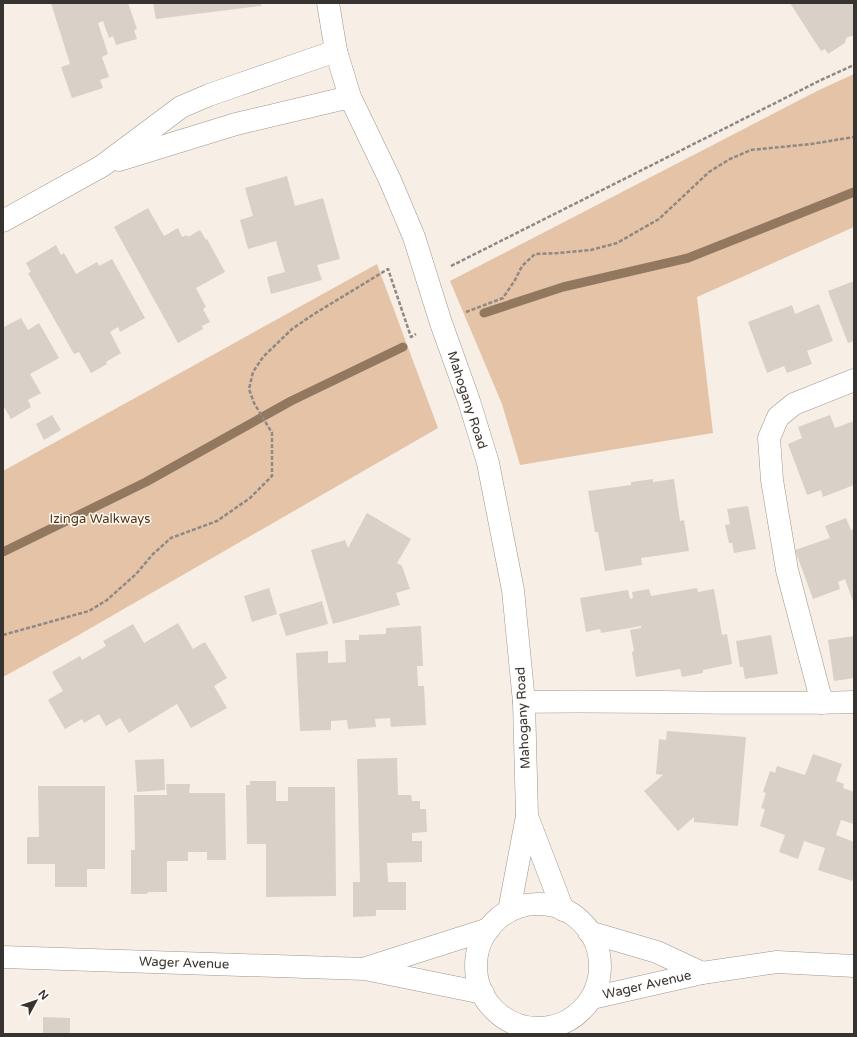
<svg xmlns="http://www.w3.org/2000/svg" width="857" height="1037" font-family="'Varela Round',sans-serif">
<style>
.green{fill:#e5c3a7}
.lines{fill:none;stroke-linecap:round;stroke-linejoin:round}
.stream{stroke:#937860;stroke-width:9}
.building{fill:#d9d0c8}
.street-casing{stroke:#9f968f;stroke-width:23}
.path{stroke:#8f8883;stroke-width:2.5;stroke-dasharray:4 2;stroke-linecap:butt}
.street{stroke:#fff;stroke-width:22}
.labels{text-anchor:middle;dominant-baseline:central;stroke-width:3;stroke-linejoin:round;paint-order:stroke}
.street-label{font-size:13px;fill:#373330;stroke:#fffdfb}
.park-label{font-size:13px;fill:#5a330b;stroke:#fffdfb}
</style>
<rect width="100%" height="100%" fill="#f7eee6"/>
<g class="green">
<path d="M854,74V227L697,297L713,433L520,465L502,404L450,281L817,91Z"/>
<path d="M377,264L438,428L70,640L3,677V471Z"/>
</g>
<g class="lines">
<g class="stream">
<path d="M484,313L563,287L688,258L854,192"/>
<path d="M3,552L146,482L291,401L403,347"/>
</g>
</g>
<g class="building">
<path d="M51,3H128L137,29L134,30L137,39L116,45L113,36L109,38L103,21L98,23L108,54L102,57L109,77L100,80L103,88L72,98L61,67L70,64Z"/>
<path d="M153,3H261V6L156,19Z"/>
<path d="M790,3H854V36H851L846,38L845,43L828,54L825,49L821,51Z"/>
<path d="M287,176L295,206L323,198L340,259L317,265L322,280L271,294L267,277L285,272L276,241L248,249L240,220L253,216L245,188Z"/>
<path d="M148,208L164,236L178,228L182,237L187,235L188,237L200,230L206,240L207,239L225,272L196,288L206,307L203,309L210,322L202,326L203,329L178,343L114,227Z"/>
<path d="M56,245L61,255L64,253L76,274L97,262L99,266L112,259L145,318L120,332L118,327L110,332L121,353L106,362L107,364L91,373L79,352L74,354L28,273L31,272L26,263Z"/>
<path d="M854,281V341L848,343L828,291Z"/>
<path d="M819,304L833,341L807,351L812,364L787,373L784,366L767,373L748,322L792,305L795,314Z"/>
<path d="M21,318L28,330L39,323L59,358L30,374L41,393L28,400L31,407L11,419L3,405V325L4,327Z"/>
<path d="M52,415L61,430L44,440L36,424Z"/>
<path d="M830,415L835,428L854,421V485L823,497L821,490L807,495L788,444L802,438L798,427Z"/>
<path d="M653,479V482L674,479L680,521L684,520L689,551L641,558L642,565L605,571L598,532H595L588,491L631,485V482Z"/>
<path d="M748,506L756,549L734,553L732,543H729L725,525L730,524L727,509Z"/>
<path d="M367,513L411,539L397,563L402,566L410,589L396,593L400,605L333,624L311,550L345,540L348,548Z"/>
<path d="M846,518L851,530L854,529V604L845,579L838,582L840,589L813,599L795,550L830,538L825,526Z"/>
<path d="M269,588L277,614L252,622L244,596Z"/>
<path d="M697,588L698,592L714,589L722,635L727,634L732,664L703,670V673L682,677L680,669L636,677L632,652L634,651L630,630L641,628V626L601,633L600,629L586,632L580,598L628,590L630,599L633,598L632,592L649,589L651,596Z"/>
<path d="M322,601L328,624L286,636L279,614Z"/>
<path d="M178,623L193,649L205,642L227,678L214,686L227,708L191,728L177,704L129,733L120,718L106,726L99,714L84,723L82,719L65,729L48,700L63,691L52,672L80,656L82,660L106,646L103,641L133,624L144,643Z"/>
<path d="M421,626L423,666H417L418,686H424L426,725L391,727L390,718L375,719L376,727L348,729L347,720L331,721V730L300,731L296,653L328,651V663L346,662L345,640H359V635L386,634V628Z"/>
<path d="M771,635L778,674L745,679L743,667H740L736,641Z"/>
<path d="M854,636V678L834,681L828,640Z"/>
<path d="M667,731L746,737L738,826L694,822V817L678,831L644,791L663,775L656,774L659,739L666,740Z"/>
<path d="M813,754L842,764L836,781L844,784L843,788L854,792V824L841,820L836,835L854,842V875L852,881L818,870L825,848L804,841L798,859L779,852L785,835L760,826L765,809L761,808L766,793L763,792L770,771L775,773L777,766L805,775Z"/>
<path d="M397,758L398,795H411L412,801H420V809H426L427,832L412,833V841H422V862L387,863L388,882H406V910H376V916L353,917V882H360L357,759Z"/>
<path d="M164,759L165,790L137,792L135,760Z"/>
<path d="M250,781H276V801H288V787H335L336,896L266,897V844H247L246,785H250Z"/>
<path d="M166,784H190L189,793H225L226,860H207V852H188V861H167V892H148L147,894H131V850H135L134,795H167Z"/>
<path d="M38,786H105V869H87V887H55V864H27V837H39Z"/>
<path d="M43,1017L70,1018V1034H43Z"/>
</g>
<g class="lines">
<defs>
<g id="street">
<path d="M328,3L336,51L350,97L390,180L414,237L441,323L469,401L488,463L513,590L524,702L527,816L509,911"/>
<path d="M119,160L236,124L350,97"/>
<path d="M3,221L102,166L181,107L209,95L235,86L336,51"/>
<path d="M524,702C634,700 744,705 854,702"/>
<path d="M822,703L787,570L772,480L769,438L778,417L794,404L854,380"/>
<path d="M527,816L563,910"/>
<circle cx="538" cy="966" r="62"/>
<path d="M589,932L657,952L702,973"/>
<path d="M3,957L365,969L483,993"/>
<path d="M366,968L489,929"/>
<path d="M592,998L702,973L777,962L854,966"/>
</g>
</defs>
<use href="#street" class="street-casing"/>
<g class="path">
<path d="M451,266L821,80L854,65"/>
<path d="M466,312L503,298L515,280L522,266L535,254L558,253L591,250L617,243L659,219L709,172L730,159L751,150L811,144L854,137"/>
<path d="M3,635L89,611L107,600L136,574L153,554L171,538L217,521L250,498L272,476V433L254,403L249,389L253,372L263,357L292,329L314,314L388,269L411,337L416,334"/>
</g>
<use href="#street" class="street"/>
</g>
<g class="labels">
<g class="street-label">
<text transform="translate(467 400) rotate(72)">Mahogany Road</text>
<text transform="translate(523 718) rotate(-93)">Mahogany Road</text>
<text transform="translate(184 963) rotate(2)">Wager Avenue</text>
<text transform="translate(647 985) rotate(-13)">Wager Avenue</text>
</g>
<g class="park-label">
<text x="100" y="519">Izinga Walkways</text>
</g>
</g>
<rect width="857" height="1037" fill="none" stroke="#373330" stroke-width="8"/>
<g transform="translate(36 1001) rotate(50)" stroke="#fffdfb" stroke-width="3" paint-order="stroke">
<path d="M0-3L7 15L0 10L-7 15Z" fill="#373330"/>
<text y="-6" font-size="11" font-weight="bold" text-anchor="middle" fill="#373330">N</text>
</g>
</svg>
